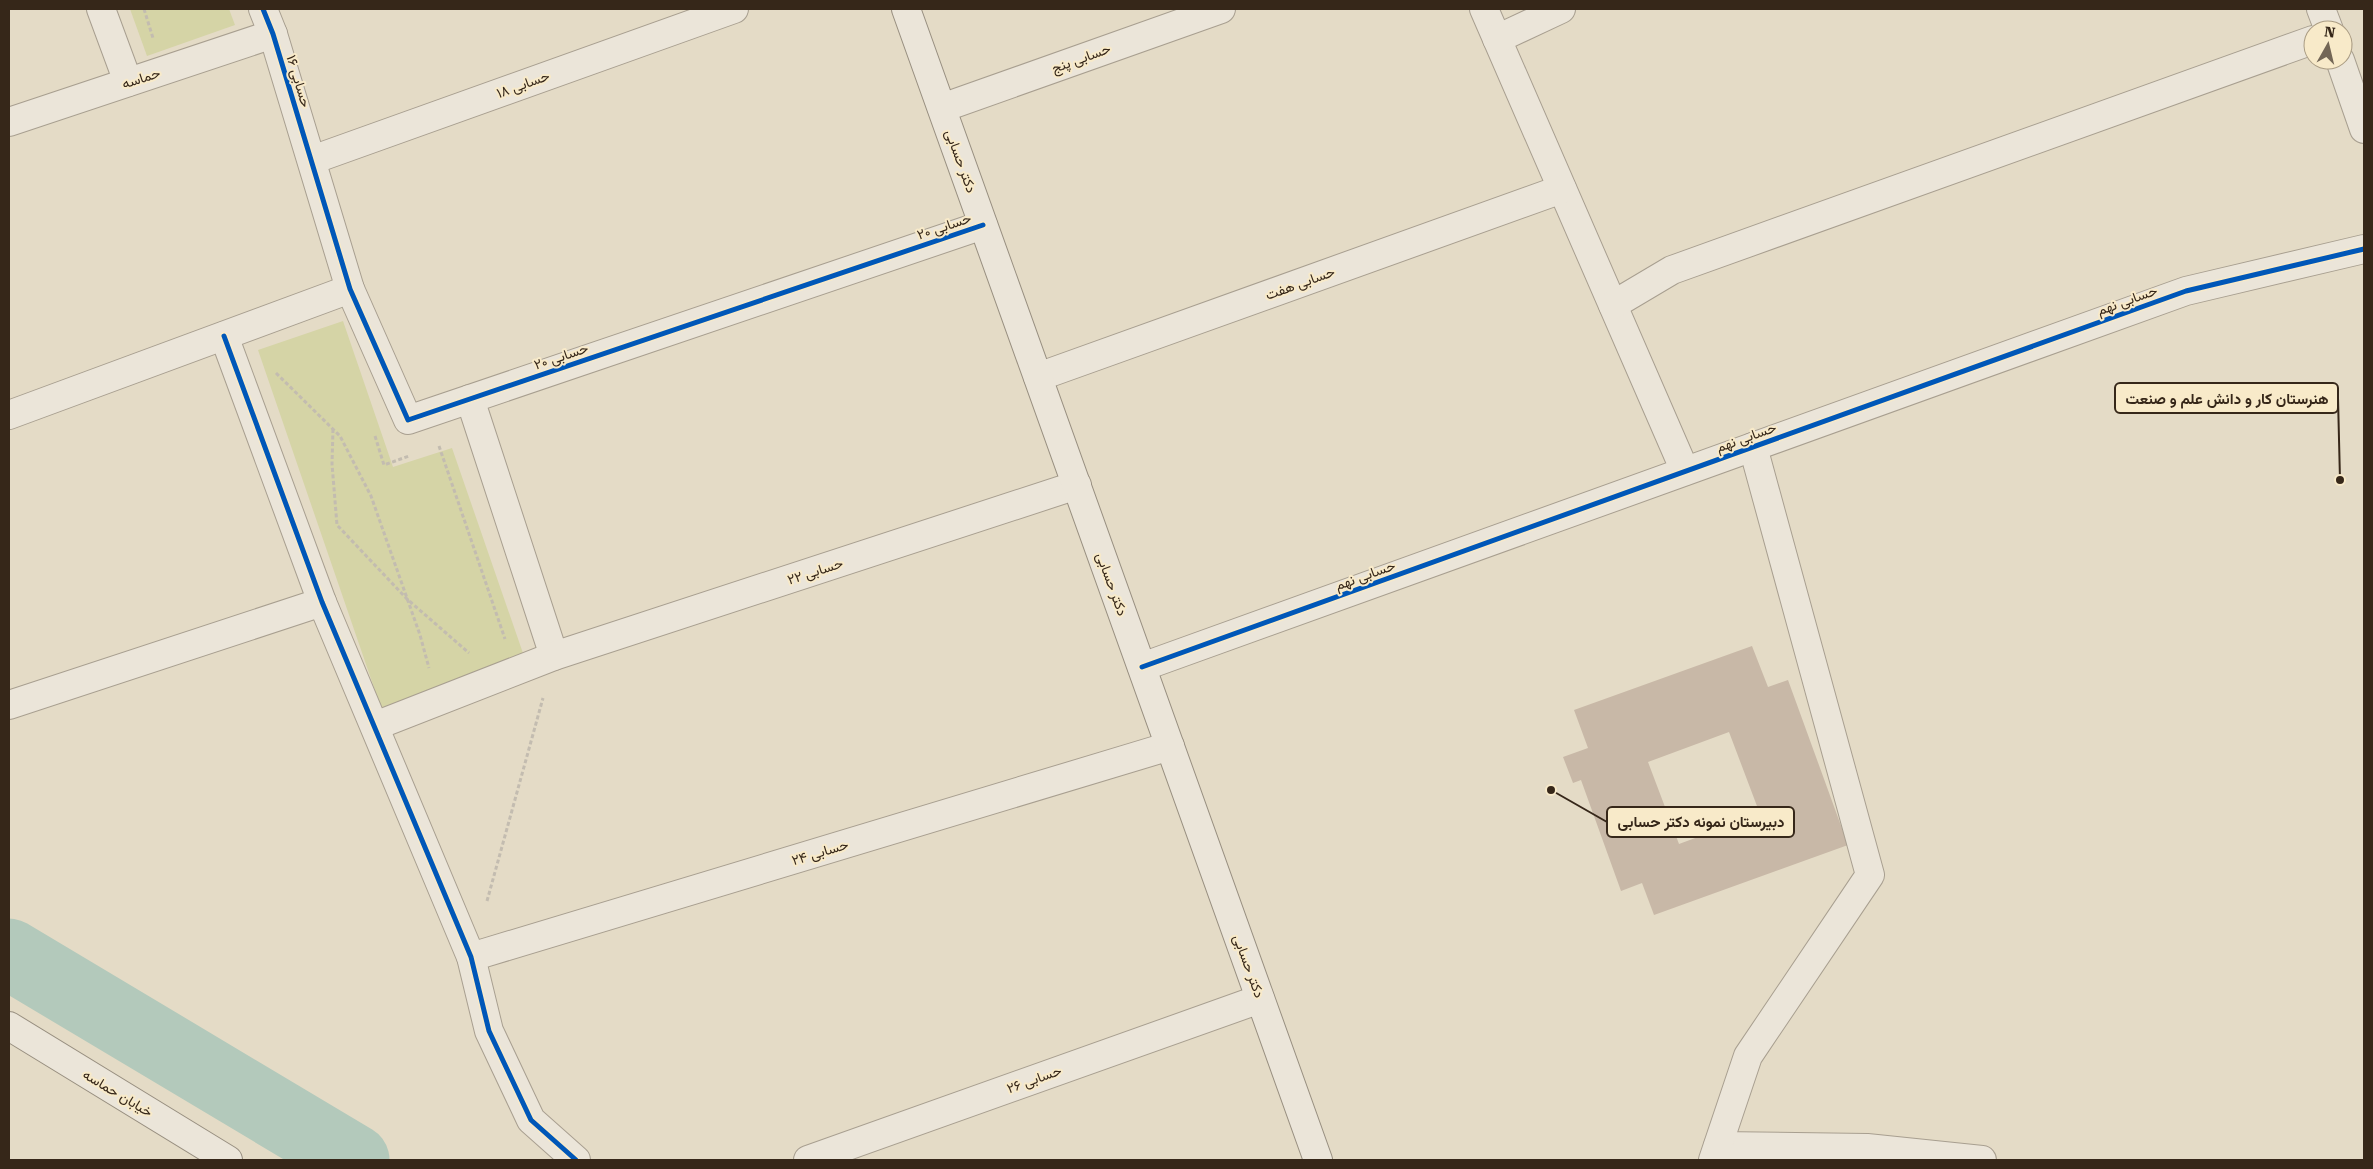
<svg xmlns="http://www.w3.org/2000/svg" width="2373" height="1169" font-family="'Roboto Serif',Vazirmatn,serif">
<style>
.green{fill:#d5d4a6}
.lines{fill:none;stroke-linecap:round;stroke-linejoin:round}
.river{stroke:#b3c9bb;stroke-width:71}
.building{fill:#c8b8a7;fill-rule:evenodd}
.minor-casing{stroke:#a89f90;stroke-width:30}
.tertiary-casing{stroke:#a89f90;stroke-width:30}
.secondary-casing{stroke:#988f80;stroke-width:30}
.path{stroke:#c3bcb0;stroke-width:3;stroke-dasharray:4 2.5;stroke-linecap:butt}
.minor{stroke:#ebe5d9;stroke-width:28}
.tertiary{stroke:#ebe5d9;stroke-width:28}
.secondary{stroke:#ebe5d9;stroke-width:28}
.cycleway-casing{stroke:#f8eac9;stroke-width:8}
.cycleway{stroke:#0057b8;stroke-width:5}
.labels{text-anchor:middle;dominant-baseline:central;stroke-width:4;stroke-linejoin:round;paint-order:stroke}
.street-label{font-size:14px;fill:#362719;stroke:#f8eac9}
.leader{fill:none;stroke:#362719;stroke-width:2}
.callout-dot{fill:#362719;stroke:#f8eac9;stroke-width:2}
.callout{fill:#f8eac9;stroke:#362719;stroke-width:2}
.callout-label{font-size:15px;text-anchor:middle;font-weight:bold;fill:#362719}
</style>
<rect width="100%" height="100%" fill="#e4dbc6"/>
<g class="green">
<path d="M130,9H229L235,25L147,56Z"/>
<path d="M343,321L393,467L452,448L525,659L381,708L258,350Z"/>
</g>
<g class="lines">
<path class="river" d="M9,954L354,1160"/>
</g>
<path class="building" d="M1752,646L1768,687L1788,680L1848,845L1654,915L1642,883L1621,891L1581,780L1573,783L1563,757L1588,748L1574,710ZM1729,732L1760,814L1679,844L1648,762Z"/>
<g class="lines">
<defs>
<g id="minor">
<path d="M101,9L128,82"/>
<path d="M263,9L273,34L350,289L408,420L983,225"/>
<path d="M1484,9L1685,471"/>
<path d="M1497,39L1561,9"/>
<path d="M942,108L1221,9"/>
<path d="M9,122L273,34"/>
<path d="M312,160L734,9"/>
<path d="M1613,305L1672,270L2313,40"/>
<path d="M224,336L322,602L471,957L489,1031L531,1120L576,1160"/>
<path d="M1038,377L1562,189"/>
<path d="M470,399L554,656"/>
<path d="M9,415L350,289"/>
<path d="M9,705L322,602"/>
<path d="M375,726L554,656L1077,485"/>
<path d="M471,957L1170,746"/>
<path d="M1718,1146L1867,1148L1982,1160"/>
<path d="M808,1160L1260,999"/>
<path d="M1713,1160L1748,1056L1870,875L1753,447"/>
</g>
<g id="tertiary">
<path d="M2321,9L2329,30"/>
<path d="M2340,60L2364,129"/>
<path d="M1142,667L2186,291L2364,249"/>
</g>
<g id="secondary">
<path d="M906,9L1318,1160"/>
<path d="M9,1026L228,1160"/>
</g>
</defs>
<use href="#minor" class="minor-casing"/>
<use href="#tertiary" class="tertiary-casing"/>
<use href="#secondary" class="secondary-casing"/>
<g class="path">
<path d="M144,9L153,38"/>
<path d="M276,373L340,436L371,496L420,635L429,668"/>
<path d="M333,429L332,464L337,525L407,599L469,653"/>
<path d="M375,436L384,465L409,456"/>
<path d="M439,446L505,639"/>
<path d="M487,901L543,698"/>
</g>
<use href="#minor" class="minor"/>
<use href="#tertiary" class="tertiary"/>
<use href="#secondary" class="secondary"/>
<defs>
<g id="cycleway">
<path d="M263,9L273,34L350,289L408,420L983,225"/>
<path d="M224,336L322,602L471,957L489,1031L531,1120L576,1160"/>
<path d="M1142,667L2186,291L2364,249"/>
</g>
</defs>
<use href="#cycleway" class="cycleway-casing"/>
<use href="#cycleway" class="cycleway"/>
</g>
<g class="labels">
<g class="street-label">
<text transform="translate(1081 58) rotate(-20)">حسابی پنج</text>
<text transform="translate(141 78) rotate(-18)">حماسه</text>
<text transform="translate(299 81) rotate(73)">حسابی ۱۶</text>
<text transform="translate(523 84) rotate(-20)">حسابی ۱۸</text>
<text transform="translate(961 161) rotate(70)">دکتر حسابی</text>
<text transform="translate(944 226) rotate(-19)">حسابی ۲۰</text>
<text transform="translate(1300 283) rotate(-20)">حسابی هفت</text>
<text transform="translate(2127 300) rotate(-20)">حسابی نهم</text>
<text transform="translate(561 356) rotate(-19)">حسابی ۲۰</text>
<text transform="translate(1746 437) rotate(-20)">حسابی نهم</text>
<text transform="translate(815 571) rotate(-18)">حسابی ۲۲</text>
<text transform="translate(1365 575) rotate(-20)">حسابی نهم</text>
<text transform="translate(1112 584) rotate(70)">دکتر حسابی</text>
<text transform="translate(820 852) rotate(-17)">حسابی ۲۴</text>
<text transform="translate(1249 966) rotate(70)">دکتر حسابی</text>
<text transform="translate(1034 1079) rotate(-20)">حسابی ۲۶</text>
<text transform="translate(118 1093) rotate(31)">خیابان حماسه</text>
</g>
</g>
<path class="leader" d="M2340 480L2338 398M1551 790L1607 822"/>
<g class="callout-dot">
<circle cx="2340" cy="480" r="5"/>
<circle cx="1551" cy="790" r="5"/>
</g>
<g class="callout">
<rect x="2115" y="383" width="223" height="30" rx="5"/>
<rect x="1607" y="807" width="187" height="30" rx="5"/>
</g>
<g class="callout-label">
<text x="2227" y="404">هنرستان کار و دانش علم و صنعت</text>
<text x="1701" y="827">دبیرستان نمونه دکتر حسابی</text>
</g>
<rect width="2373" height="1169" fill="none" stroke="#362719" stroke-width="20"/>
<g transform="translate(2328 45) rotate(8)"><circle r="24" fill="#f8eac9" stroke="#aa9c83"/>
<path d="M0-4L9 19L0 12L-9 19Z" fill="#736656"/>
<text y="-8" font-size="14" font-weight="bold" text-anchor="middle" fill="#362719">N</text>
</g>
</svg>
